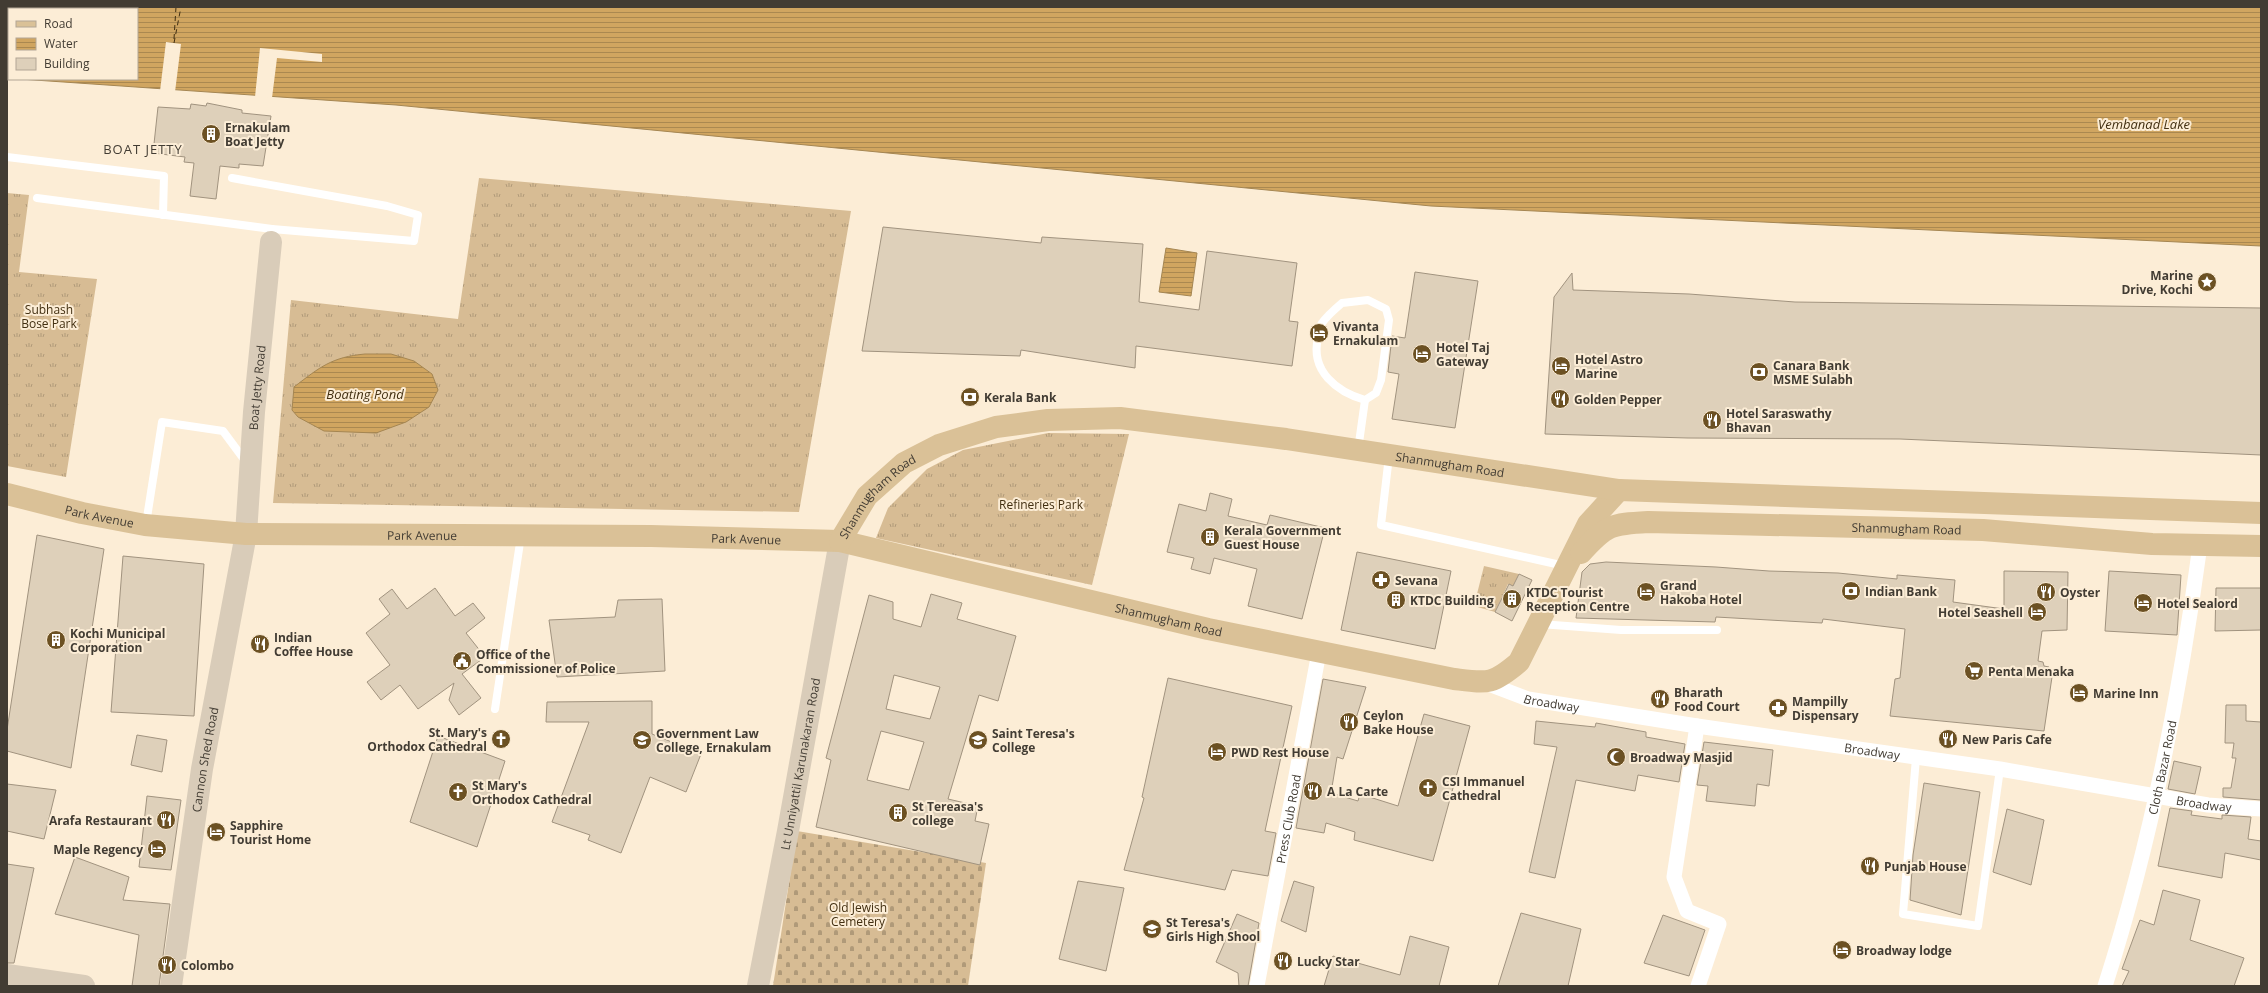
<svg xmlns="http://www.w3.org/2000/svg" width="2268" height="993" font-family="'Open Sans',sans-serif">
<style>
.grass{fill:url(#grass-tufts)}
.cemetery{fill:url(#cemetery-stones)}
.water{fill:url(#water-rules);stroke:#a58652}
.pier{fill:#fcedd6}
.lines{fill:none;stroke-linecap:round;stroke-linejoin:round}
.ferry{stroke:#422f11;stroke-width:1;stroke-dasharray:5 4;stroke-linecap:butt}
.building{fill:#ded0ba;stroke:#a1937f;fill-rule:evenodd}
.lane{stroke:#fff;stroke-width:8}
.street{stroke:#fff;stroke-width:15}
.secondary{stroke:#d9ccb9;stroke-width:22}
.primary{stroke:#dac197;stroke-width:22}
.labels{text-anchor:middle;dominant-baseline:central;stroke-width:4;stroke-linejoin:round;paint-order:stroke}
.poi-label{font-size:12px;font-weight:bold;fill:#423c33;stroke:#fcedd6;text-anchor:start}
.park-label{font-size:12px;fill:#422f11;stroke:#fcedd6}
.street-label{font-size:12px;fill:#423c33;stroke:#fcedd6}
.water-label{font-size:13px;font-style:italic;fill:#422f11;stroke:#fcedd6}
.neighbourhood-label{font-size:13px;letter-spacing:1px;fill:#423c33;stroke:#fcedd6}
</style>
<defs>
<pattern id="grass-tufts" width="24" height="20" patternUnits="userSpaceOnUse"><rect width="24" height="20" fill="#d7bc94"/><path d="M3 7l-1-3M5 7V3M7 7l1-3M15 17l-1-3M17 17v-4M19 17l1-3" fill="none" stroke="#b09a79"/></pattern>
<pattern id="cemetery-stones" width="16" height="16" patternUnits="userSpaceOnUse"><rect width="16" height="16" fill="#d7bc94"/><path d="M2 7V4a2 2 0 0 1 4 0v3zM10 15v-3a2 2 0 0 1 4 0v3z" fill="#b09a79"/></pattern>
<pattern id="water-rules" width="6" height="5" patternUnits="userSpaceOnUse"><rect width="6" height="5" fill="#d0a560"/><path d="M0 2.5h6" fill="none" stroke="#aa8850"/></pattern>
</defs>
<rect width="100%" height="100%" fill="#fcedd6"/>
<g class="grass">
<path d="M479,178L851,211L799,512L273,503L291,300L458,319Z"/>
<path d="M7,193L29,195L19,272L97,279L66,477L7,466Z"/>
<path d="M1048,433L1129,434L1092,585L876,538L888,508L927,469L963,450Z"/>
<path d="M1484,566L1519,574L1513,586L1508,584L1495,612L1474,606Z"/>
</g>
<path class="cemetery" d="M797,831L986,863L968,986H773Z"/>
<g class="water">
<path d="M7,7H2261V246L1431,206L396,105L20,79H137V9H9V78H7Z"/>
<path d="M1166,248L1197,253L1191,296L1159,292Z"/>
<path d="M365,354H391L414,361L432,374L438,390L429,407L406,422L376,433L324,431L298,417L292,410L294,387C320,367 332,357 365,354Z"/>
</g>
<g class="pier">
<path d="M166,42L181,44L175,92L160,91Z"/>
<path d="M260,48L322,54V62L277,58L272,98L255,97Z"/>
</g>
<g class="lines">
<g class="ferry">
<path d="M174,39L176,7"/>
<path d="M174,43L181,7"/>
</g>
</g>
<g class="building">
<path d="M207,103L242,110V113L271,116L263,166L239,164V168L220,166L216,199L190,196L194,163L184,162L185,157L153,153L158,107L190,109L191,104L206,106Z"/>
<path d="M883,227L1041,243L1042,237L1143,244L1139,302L1199,310L1207,251L1297,263L1289,321L1298,322L1292,366L1136,346L1135,368L1021,350L1020,356L862,351Z"/>
<path d="M1415,272L1478,281L1455,428L1392,419L1399,374L1388,372L1392,336L1405,338Z"/>
<path d="M1572,273L1573,290L1689,294L1795,302L2261,308V455L1900,439L1688,438L1545,434L1554,297Z"/>
<path d="M1210,493L1232,499L1228,516L1267,525L1270,515L1325,528L1302,619L1248,606L1257,569L1214,558L1210,574L1191,569L1194,558L1167,552L1179,504L1206,511Z"/>
<path d="M37,535L104,549L71,768L7,751V730Z"/>
<path d="M1357,552L1451,571L1435,649L1341,630Z"/>
<path d="M123,556L204,564L194,716L111,712Z"/>
<path d="M1606,562L1716,567L1769,571L1838,573L1897,579V575L1955,580L1953,602L2004,609V571L2068,572L2067,630L2042,631L2038,661L2043,662L2044,666L2049,667L2048,676L2052,677L2044,731L1890,716L1895,679L1900,678L1905,629L1823,619L1822,623L1716,617L1715,622L1576,618L1582,572L1590,564Z"/>
<path d="M2109,571L2181,575L2177,635L2105,631Z"/>
<path d="M1519,574L1532,580L1512,621L1495,612L1509,584L1513,586Z"/>
<path d="M435,588L455,616L473,603L485,618L466,633L485,657L462,674L481,698L459,715L449,700L454,683L418,709L400,685L381,700L367,682L390,665L366,633L390,614L379,599L392,589L407,609Z"/>
<path d="M2216,588H2261V630L2215,631Z"/>
<path d="M931,594L962,603L957,619L1016,636L998,701L979,695L948,799L978,806L975,821L989,824L980,865L816,827L831,760L826,758L869,595L893,602V619L921,627ZM894,675L940,687L930,719L886,709ZM881,731L924,742L909,790L867,780Z"/>
<path d="M662,599L665,671L557,677L549,620L615,617L618,600Z"/>
<path d="M1168,678L1292,706L1265,831L1276,833L1268,876L1232,870L1225,890L1124,870L1144,798L1142,797Z"/>
<path d="M1323,679L1366,687L1343,759L1337,757L1331,793L1358,801L1360,794L1398,806L1424,714L1470,726L1433,861L1354,840L1355,832L1326,823L1324,833L1296,828Z"/>
<path d="M652,701V734L701,754L686,792L650,777L621,853L588,840L590,835L552,822L589,722H546L547,702Z"/>
<path d="M2226,705H2246V721L2261,722V800L2223,797V788H2231L2236,758H2232L2234,743H2225Z"/>
<path d="M1536,721L1595,727L1596,723L1646,732V737L1685,744L1679,782L1638,775L1635,791L1576,780L1555,878L1529,872L1557,747L1534,744Z"/>
<path d="M137,735L167,740L162,772L131,765Z"/>
<path d="M438,736L505,761L477,847L410,822Z"/>
<path d="M1704,742L1773,750L1769,786L1757,784L1755,806L1706,801L1708,786L1697,785Z"/>
<path d="M2174,761L2201,767L2195,794L2168,789Z"/>
<path d="M1924,783L1980,792L1961,915L1910,900L1913,855Z"/>
<path d="M7,784L56,790L44,839L7,831Z"/>
<path d="M147,796L181,800L171,870L139,867Z"/>
<path d="M2170,808L2192,811L2191,815L2222,819V815L2251,817L2248,839L2261,841V860L2225,853L2222,878L2158,866Z"/>
<path d="M2007,809L2044,820L2031,885L1993,872Z"/>
<path d="M75,857L129,877L123,900L170,904L159,986H132L139,935L55,914Z"/>
<path d="M7,864L34,868L14,963H7Z"/>
<path d="M1078,881L1124,888L1106,971L1059,959Z"/>
<path d="M1294,881L1314,887L1306,932L1281,921Z"/>
<path d="M2163,890L2200,900L2190,940L2244,958L2234,986H2122L2129,971L2122,969L2140,920L2154,925Z"/>
<path d="M1521,913L1581,929L1568,986H1498Z"/>
<path d="M1237,914L1259,923L1248,986H1239L1238,973L1216,962Z"/>
<path d="M1663,915L1705,930L1689,976L1644,963Z"/>
<path d="M1410,936L1449,947L1439,986H1324L1333,956L1400,975Z"/>
</g>
<g class="lines">
<g class="lane">
<path d="M7,157L164,176L163,215"/>
<path d="M232,178L387,206L418,215L414,241L272,229L271,241"/>
<path d="M37,198L272,229"/>
<path d="M1368,300L1386,309L1389,320L1381,380L1376,393L1365,400C1337,392 1310,371 1318,338C1319,334 1319,327 1322,323C1327,316 1335,309 1342,303Z"/>
<path d="M1358,450L1365,400"/>
<path d="M1389,456L1381,525L1565,566"/>
<path d="M146,524L162,422L223,431L246,462"/>
<path d="M1540,624L1621,630H1717"/>
<path d="M495,709L521,536"/>
<path d="M1916,758L1903,914L1978,926L2000,769"/>
</g>
<g class="street">
<path id="s1" d="M1486,683L1528,699L1697,726L2000,769L2208,805L2261,809"/>
<path d="M1697,726L1674,877L1687,911L1719,924L1698,986"/>
<path id="s2" d="M1257,986L1319,652"/>
<path id="s3" d="M2105,986C2151,843 2180,694 2200,545"/>
</g>
<g class="secondary">
<path d="M7,975L84,986"/>
<path id="s4" d="M171,986L202,769L246,534L254,412L271,242"/>
<path id="s5" d="M758,986L788,831L840,541"/>
</g>
<g class="primary">
<path id="s6" d="M7,494L82,513L145,525L246,534L651,536L840,541L1208,629L1454,679C1488,683 1492,685 1519,662L1588,524L1619,490"/>
<path id="s7" d="M840,541L867,496L904,463L939,445L996,427L1048,420L1120,418L1286,439L1619,490L2261,513"/>
<path id="s8" d="M1581,553C1606,525 1611,524 1648,522L1983,530L2152,544L2261,546"/>
</g>
</g>
<defs>
<symbol id="building-disc" viewBox="-11 -11 22 22"><circle r="9.5" fill="#6c5123" stroke="#fcedd6"/><path d="M-4-6H4V6H1V3H-1V6H-4ZM-2.5-4.3h1.7v1.8h-1.7ZM.8-4.3h1.7v1.8H.8ZM-2.5-1h1.7V.8h-1.7ZM.8-1h1.7V.8H.8Z" fill="#fff"/></symbol>
<symbol id="sight-disc" viewBox="-11 -11 22 22"><circle r="9.5" fill="#6c5123" stroke="#fcedd6"/><path d="M0-6L1.8-2.2L6-1.7L2.9 1.2L3.7 5.4L0 3.3L-3.7 5.4L-2.9 1.2L-6-1.7L-1.8-2.2Z" fill="#fff"/></symbol>
<symbol id="hotel-disc" viewBox="-11 -11 22 22"><circle r="9.5" fill="#6c5123" stroke="#fcedd6"/><path d="M-6-4.5h1.5V1H6V5H4.5V3h-9V5H-6ZM-4 0a1.8 1.8 0 1 1 3.6 0ZM.5 0V-2.5h3Q6-2.5 6 0Z" fill="#fff"/></symbol>
<symbol id="bank-disc" viewBox="-11 -11 22 22"><circle r="9.5" fill="#6c5123" stroke="#fcedd6"/><path d="M-6-4H6V4H-6ZM0-2.3a2.3 2.3 0 1 0 0 4.6a2.3 2.3 0 1 0 0-4.6Z" fill="#fff"/></symbol>
<symbol id="restaurant-disc" viewBox="-11 -11 22 22"><circle r="9.5" fill="#6c5123" stroke="#fcedd6"/><path d="M-5-6h1v4h1v-4h1v4h1v-4h1v5L-1.5 .5V6h-2V.5L-5-1ZM5-6V6H3V1.5H1.5Q1.5-4 5-6Z" fill="#fff"/></symbol>
<symbol id="pharmacy-disc" viewBox="-11 -11 22 22"><circle r="9.5" fill="#6c5123" stroke="#fcedd6"/><path d="M-2-6h4v4h4v4h-4v4h-4v-4h-4v-4h4Z" fill="#fff"/></symbol>
<symbol id="civic-disc" viewBox="-11 -11 22 22"><circle r="9.5" fill="#6c5123" stroke="#fcedd6"/><path d="M-.6-6.5H3V-4.5H.6V-3L4-1V1h2V6H-6V1h2V-1L-.6-3ZM-1.2 2.5V6h2.4V2.5Z" fill="#fff"/></symbol>
<symbol id="supermarket-disc" viewBox="-11 -11 22 22"><circle r="9.5" fill="#6c5123" stroke="#fcedd6"/><path d="M-6-5.5h2.5l.6 2H6L4.5 2H-2.5L-4.4-4H-6ZM-1.5 3.2a1.3 1.3 0 1 0 .1 0ZM3 3.2a1.3 1.3 0 1 0 .1 0Z" fill="#fff"/></symbol>
<symbol id="church-disc" viewBox="-11 -11 22 22"><circle r="9.5" fill="#6c5123" stroke="#fcedd6"/><path d="M-1.2-6h2.4v3.5h3.3v2.4h-3.3V6h-2.4V-.1h-3.3v-2.4h3.3Z" fill="#fff"/></symbol>
<symbol id="university-disc" viewBox="-11 -11 22 22"><circle r="9.5" fill="#6c5123" stroke="#fcedd6"/><path d="M0-5L7-2L0 1L-7-2ZM-4 1L0 2.5L4 1V4Q0 6-4 4Z" fill="#fff"/></symbol>
<symbol id="mosque-disc" viewBox="-11 -11 22 22"><circle r="9.5" fill="#6c5123" stroke="#fcedd6"/><path d="M3.5-4.9A6 6 0 1 0 3.5 4.9A5 5 0 1 1 3.5-4.9Z" fill="#fff"/></symbol>
<symbol id="school-disc" viewBox="-11 -11 22 22"><circle r="9.5" fill="#6c5123" stroke="#fcedd6"/><path d="M0-5L7-2L0 1L-7-2ZM-4 1L0 2.5L4 1V4Q0 6-4 4Z" fill="#fff"/></symbol>
</defs>
<g fill-rule="evenodd">
<use href="#building-disc" x="200" y="123" width="22" height="22"/>
<use href="#sight-disc" x="2196" y="271" width="22" height="22"/>
<use href="#hotel-disc" x="1308" y="322" width="22" height="22"/>
<use href="#hotel-disc" x="1411" y="343" width="22" height="22"/>
<use href="#hotel-disc" x="1550" y="355" width="22" height="22"/>
<use href="#bank-disc" x="1748" y="361" width="22" height="22"/>
<use href="#bank-disc" x="959" y="386" width="22" height="22"/>
<use href="#restaurant-disc" x="1549" y="388" width="22" height="22"/>
<use href="#restaurant-disc" x="1701" y="409" width="22" height="22"/>
<use href="#building-disc" x="1199" y="526" width="22" height="22"/>
<use href="#pharmacy-disc" x="1370" y="569" width="22" height="22"/>
<use href="#bank-disc" x="1840" y="580" width="22" height="22"/>
<use href="#hotel-disc" x="1635" y="581" width="22" height="22"/>
<use href="#restaurant-disc" x="2035" y="581" width="22" height="22"/>
<use href="#building-disc" x="1501" y="588" width="22" height="22"/>
<use href="#building-disc" x="1385" y="589" width="22" height="22"/>
<use href="#hotel-disc" x="2132" y="592" width="22" height="22"/>
<use href="#hotel-disc" x="2026" y="601" width="22" height="22"/>
<use href="#building-disc" x="45" y="629" width="22" height="22"/>
<use href="#restaurant-disc" x="249" y="633" width="22" height="22"/>
<use href="#civic-disc" x="451" y="650" width="22" height="22"/>
<use href="#supermarket-disc" x="1963" y="660" width="22" height="22"/>
<use href="#hotel-disc" x="2068" y="682" width="22" height="22"/>
<use href="#restaurant-disc" x="1649" y="688" width="22" height="22"/>
<use href="#pharmacy-disc" x="1767" y="697" width="22" height="22"/>
<use href="#restaurant-disc" x="1338" y="711" width="22" height="22"/>
<use href="#church-disc" x="490" y="728" width="22" height="22"/>
<use href="#restaurant-disc" x="1937" y="728" width="22" height="22"/>
<use href="#university-disc" x="631" y="729" width="22" height="22"/>
<use href="#university-disc" x="967" y="729" width="22" height="22"/>
<use href="#hotel-disc" x="1206" y="741" width="22" height="22"/>
<use href="#mosque-disc" x="1605" y="746" width="22" height="22"/>
<use href="#church-disc" x="1417" y="777" width="22" height="22"/>
<use href="#restaurant-disc" x="1302" y="780" width="22" height="22"/>
<use href="#church-disc" x="447" y="781" width="22" height="22"/>
<use href="#building-disc" x="887" y="802" width="22" height="22"/>
<use href="#restaurant-disc" x="155" y="809" width="22" height="22"/>
<use href="#hotel-disc" x="205" y="821" width="22" height="22"/>
<use href="#hotel-disc" x="146" y="838" width="22" height="22"/>
<use href="#restaurant-disc" x="1859" y="855" width="22" height="22"/>
<use href="#school-disc" x="1141" y="918" width="22" height="22"/>
<use href="#hotel-disc" x="1831" y="939" width="22" height="22"/>
<use href="#restaurant-disc" x="1272" y="950" width="22" height="22"/>
<use href="#restaurant-disc" x="156" y="954" width="22" height="22"/>
</g>
<g class="labels">
<g class="poi-label">
<text x="225" y="127">Ernakulam<tspan x="225" dy="14">Boat Jetty</tspan></text>
<text x="2193" y="275" text-anchor="end">Marine<tspan x="2193" dy="14">Drive, Kochi</tspan></text>
<text x="1333" y="326">Vivanta<tspan x="1333" dy="14">Ernakulam</tspan></text>
<text x="1436" y="347">Hotel Taj<tspan x="1436" dy="14">Gateway</tspan></text>
<text x="1575" y="359">Hotel Astro<tspan x="1575" dy="14">Marine</tspan></text>
<text x="1773" y="365">Canara Bank<tspan x="1773" dy="14">MSME Sulabh</tspan></text>
<text x="984" y="397">Kerala Bank</text>
<text x="1574" y="399">Golden Pepper</text>
<text x="1726" y="413">Hotel Saraswathy<tspan x="1726" dy="14">Bhavan</tspan></text>
<text x="1224" y="530">Kerala Government<tspan x="1224" dy="14">Guest House</tspan></text>
<text x="1395" y="580">Sevana</text>
<text x="1660" y="585">Grand<tspan x="1660" dy="14">Hakoba Hotel</tspan></text>
<text x="1865" y="591">Indian Bank</text>
<text x="1526" y="592">KTDC Tourist<tspan x="1526" dy="14">Reception Centre</tspan></text>
<text x="2060" y="592">Oyster</text>
<text x="1410" y="600">KTDC Building</text>
<text x="2157" y="603">Hotel Sealord</text>
<text x="2023" y="612" text-anchor="end">Hotel Seashell</text>
<text x="70" y="633">Kochi Municipal<tspan x="70" dy="14">Corporation</tspan></text>
<text x="274" y="637">Indian<tspan x="274" dy="14">Coffee House</tspan></text>
<text x="476" y="654">Office of the<tspan x="476" dy="14">Commissioner of Police</tspan></text>
<text x="1988" y="671">Penta Menaka</text>
<text x="1674" y="692">Bharath<tspan x="1674" dy="14">Food Court</tspan></text>
<text x="2093" y="693">Marine Inn</text>
<text x="1792" y="701">Mampilly<tspan x="1792" dy="14">Dispensary</tspan></text>
<text x="1363" y="715">Ceylon<tspan x="1363" dy="14">Bake House</tspan></text>
<text x="487" y="732" text-anchor="end">St. Mary's<tspan x="487" dy="14">Orthodox Cathedral</tspan></text>
<text x="656" y="733">Government Law<tspan x="656" dy="14">College, Ernakulam</tspan></text>
<text x="992" y="733">Saint Teresa's<tspan x="992" dy="14">College</tspan></text>
<text x="1962" y="739">New Paris Cafe</text>
<text x="1231" y="752">PWD Rest House</text>
<text x="1630" y="757">Broadway Masjid</text>
<text x="1442" y="781">CSI Immanuel<tspan x="1442" dy="14">Cathedral</tspan></text>
<text x="472" y="785">St Mary's<tspan x="472" dy="14">Orthodox Cathedral</tspan></text>
<text x="1327" y="791">A La Carte</text>
<text x="912" y="806">St Tereasa's<tspan x="912" dy="14">college</tspan></text>
<text x="152" y="820" text-anchor="end">Arafa Restaurant</text>
<text x="230" y="825">Sapphire<tspan x="230" dy="14">Tourist Home</tspan></text>
<text x="143" y="849" text-anchor="end">Maple Regency</text>
<text x="1884" y="866">Punjab House</text>
<text x="1166" y="922">St Teresa's<tspan x="1166" dy="14">Girls High Shool</tspan></text>
<text x="1856" y="950">Broadway lodge</text>
<text x="1297" y="961">Lucky Star</text>
<text x="181" y="965">Colombo</text>
</g>
<g class="park-label">
<text x="49" y="309">Subhash<tspan x="49" dy="14">Bose Park</tspan></text>
<text x="1041" y="504">Refineries Park</text>
<text x="858" y="907">Old Jewish<tspan x="858" dy="14">Cemetery</tspan></text>
</g>
<g class="street-label">
<text stroke="none"><textPath href="#s4" startOffset="605">Boat Jetty Road</textPath></text>
<text stroke="none"><textPath href="#s7" startOffset="659">Shanmugham Road</textPath></text>
<text stroke="none"><textPath href="#s7" startOffset="59">Shanmugham Road</textPath></text>
<text stroke="none"><textPath href="#s6" startOffset="95">Park Avenue</textPath></text>
<text stroke="none"><textPath href="#s8" startOffset="336">Shanmugham Road</textPath></text>
<text stroke="none"><textPath href="#s6" startOffset="419">Park Avenue</textPath></text>
<text stroke="none"><textPath href="#s6" startOffset="743">Park Avenue</textPath></text>
<text stroke="none"><textPath href="#s6" startOffset="1175">Shanmugham Road</textPath></text>
<text stroke="none"><textPath href="#s1" startOffset="69">Broadway</textPath></text>
<text stroke="none"><textPath href="#s1" startOffset="393">Broadway</textPath></text>
<text stroke="none"><textPath href="#s4" startOffset="229">Cannon Shed Road</textPath></text>
<text stroke="none"><textPath href="#s5" startOffset="226">Lt Unniyattil Karunakaran Road</textPath></text>
<text stroke="none"><textPath href="#s3" startOffset="226">Cloth Bazar Road</textPath></text>
<text stroke="none"><textPath href="#s1" startOffset="729">Broadway</textPath></text>
<text stroke="none"><textPath href="#s2" startOffset="170">Press Club Road</textPath></text>
</g>
<g class="water-label">
<text x="2144" y="124">Vembanad Lake</text>
<text x="365" y="394">Boating Pond</text>
</g>
<g class="neighbourhood-label">
<text x="143" y="149">BOAT JETTY</text>
</g>
</g>
<rect width="2268" height="993" fill="none" stroke="#423c33" stroke-width="16"/>
<rect x="8" y="8" width="130" height="72" fill="#fcedd6" stroke="#b2a695"/>
<rect x="16" y="21" width="20" height="6" fill="#dac197" stroke="#b2a695"/>
<text x="44" y="28" font-size="12" fill="#423c33">Road</text>
<rect x="16" y="38" width="20" height="12" fill="url(#water-rules)" stroke="#b2a695"/>
<text x="44" y="48" font-size="12" fill="#423c33">Water</text>
<rect x="16" y="58" width="20" height="12" fill="#ded0ba" stroke="#b2a695"/>
<text x="44" y="68" font-size="12" fill="#423c33">Building</text>
</svg>
